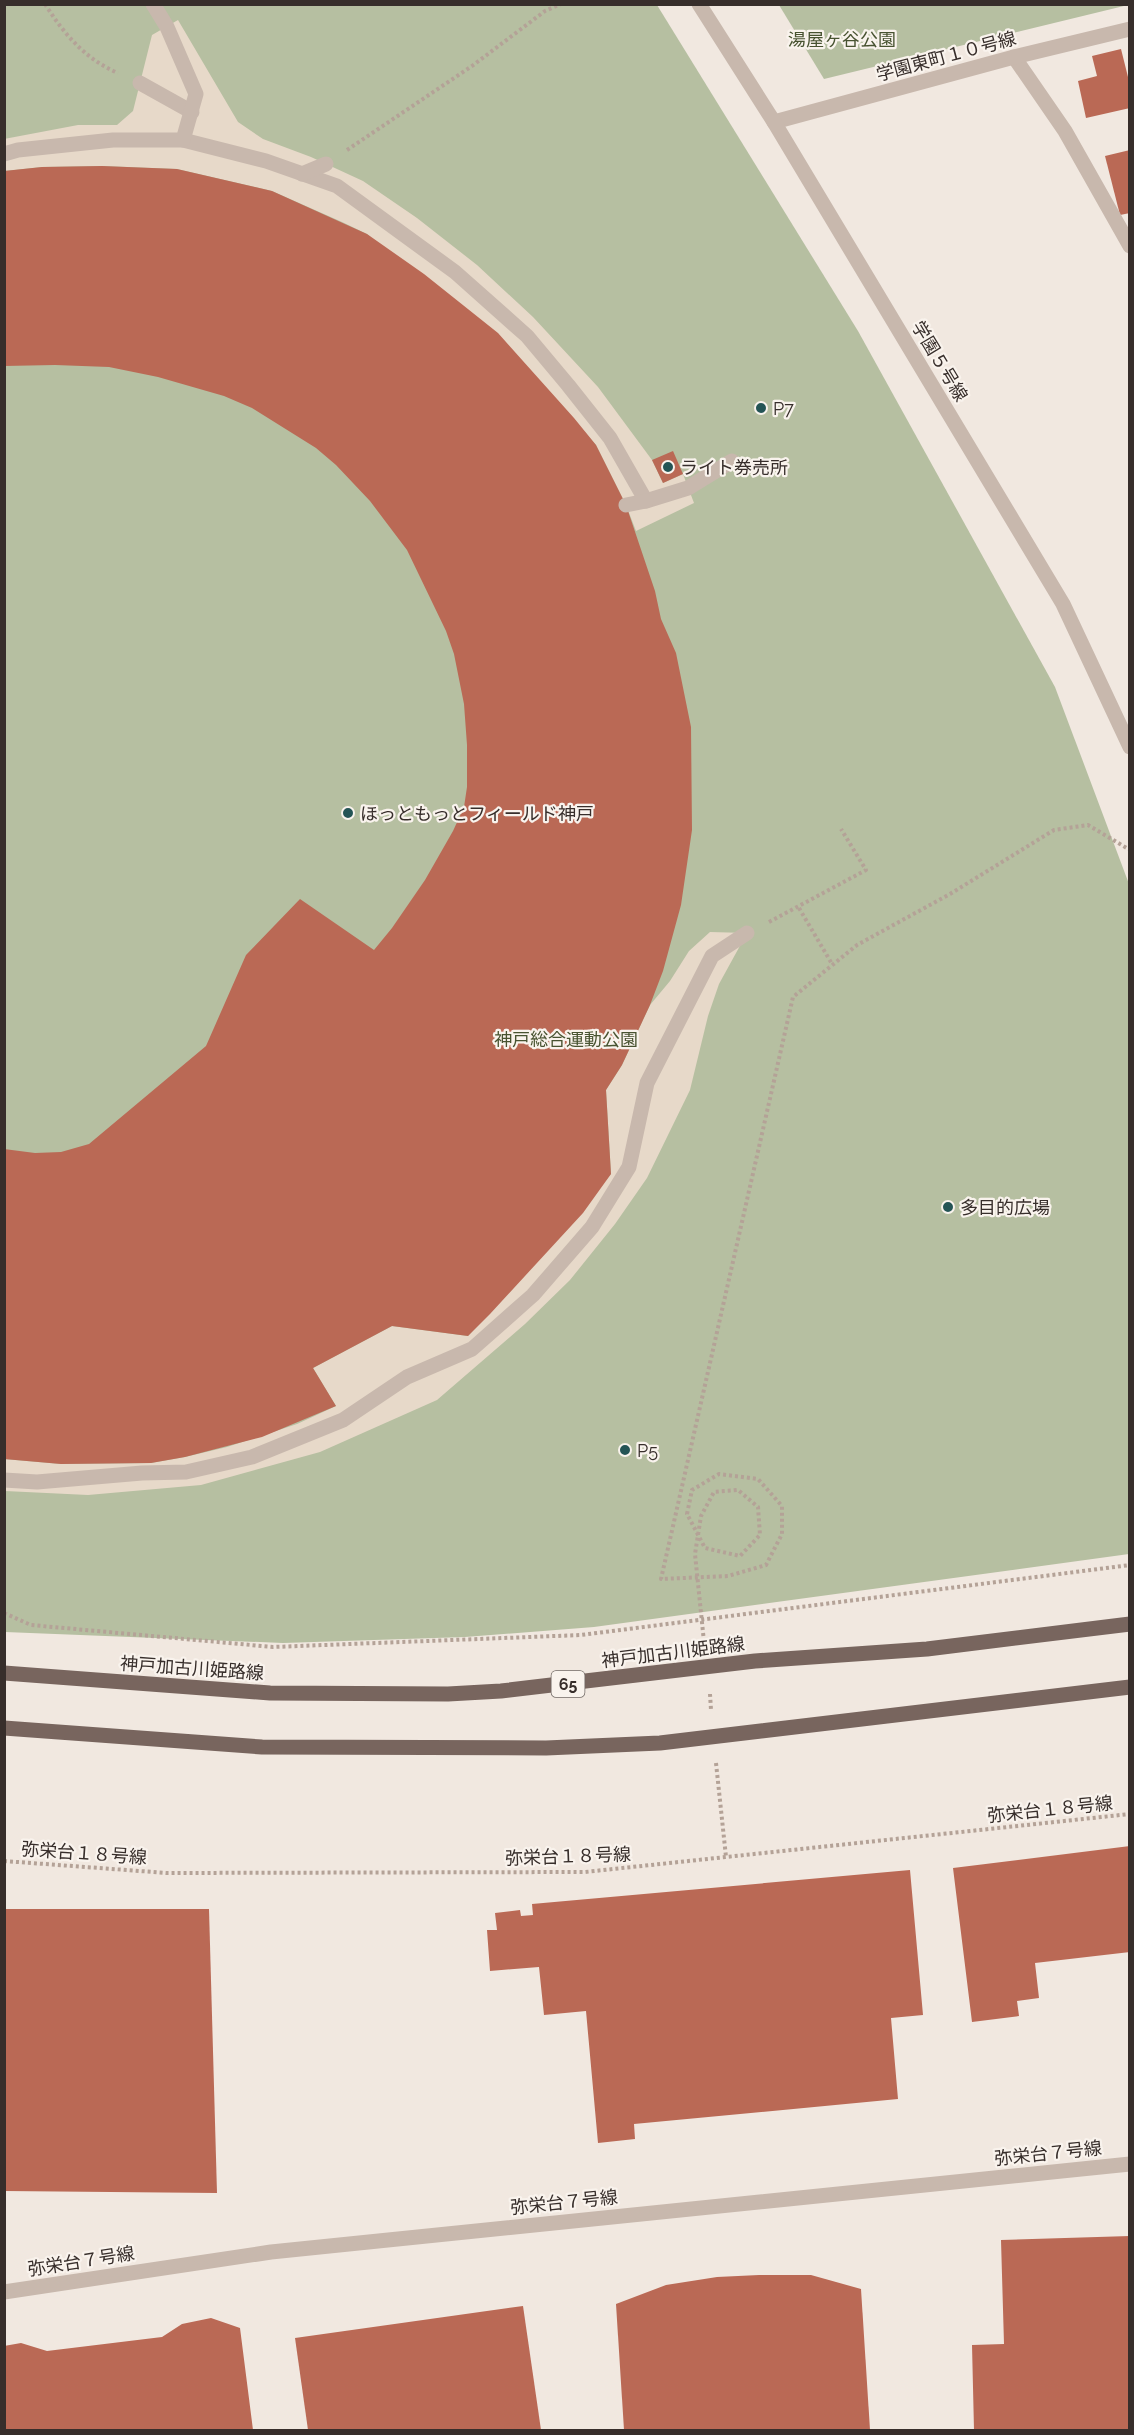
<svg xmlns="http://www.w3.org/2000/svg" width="1134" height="2435" font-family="Raleway,'Noto Sans JP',sans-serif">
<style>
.green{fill:#b6bfa1}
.plaza{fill:#e7d9c9}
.building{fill:#ba6955}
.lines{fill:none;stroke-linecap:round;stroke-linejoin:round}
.path{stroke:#b4a297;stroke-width:4;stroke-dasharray:3 3;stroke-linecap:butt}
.pedestrian{stroke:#c8b8ad;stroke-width:15}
.minor{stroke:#c8b8ad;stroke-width:15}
.tertiary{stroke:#c8b8ad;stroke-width:15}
.primary{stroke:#78655e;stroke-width:15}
.poi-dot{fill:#245455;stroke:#f9f3ed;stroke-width:2}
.labels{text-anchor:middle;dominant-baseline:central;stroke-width:4.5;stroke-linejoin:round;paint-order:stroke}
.shield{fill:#f9f3ed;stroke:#716965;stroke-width:1.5}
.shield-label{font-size:16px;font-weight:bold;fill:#372e2b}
.park-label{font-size:18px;fill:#485331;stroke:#f9f3ed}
.street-label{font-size:18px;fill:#372e2b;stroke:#f9f3ed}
.poi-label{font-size:18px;fill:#372e2b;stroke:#f9f3ed;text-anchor:start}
</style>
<rect width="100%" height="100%" fill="#f1e8e0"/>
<g class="green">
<path d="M5,5H657L858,331L1055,687L1129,884V1554L594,1627L465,1637L283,1643L5,1632Z"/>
<path d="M779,5H1128L824,79Z"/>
</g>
<g class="plaza">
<path d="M178,20L238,122L263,139L311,157L363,181L417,218L477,265L533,317L598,387L652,460L663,483L683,474L694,503L636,531L626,505L596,445L549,391L367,234L342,222L272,191L177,169L102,166L42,167L5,171L4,139L78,125H117L133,111L152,35Z"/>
<path d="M710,932L747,933L719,984L708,1016L690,1090L647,1178L615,1224L570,1280L525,1324L437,1400L320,1452L201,1485L88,1495L5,1491L4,1459L61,1464L151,1463L185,1457L227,1447L297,1424L336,1406L313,1368L392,1326L468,1336L550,1247L611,1174L606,1090L622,1065L650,1005L670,981L689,951Z"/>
</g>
<g class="building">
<path d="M1121,49L1130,85V108L1086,118L1078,81L1097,76L1092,56Z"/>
<path d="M1130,150V213L1120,215L1105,156Z"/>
<path d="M102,166L177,169L272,191L367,234L424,274L498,333L574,418L596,445L626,505L655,591L661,619L676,653L691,727L692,830L681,905L663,971L650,1005L622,1065L606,1090L611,1174L583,1213L490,1314L468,1336L392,1326L313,1368L336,1406L262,1437L185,1457L151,1463L61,1464L4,1459V1149L35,1153L61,1152L89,1144L206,1046L246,955L300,899L374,950L392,928L425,880L453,831L464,807L467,787V745L464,704L454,654L446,631L407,550L370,501L336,465L316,448L252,408L224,396L158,377L109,367L55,365L4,366V171L42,167Z"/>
<path d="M673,451L683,474L663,483L652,460Z"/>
<path d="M1130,1846V1952L1035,1963L1039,1998L1017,2001L1019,2016L972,2022L953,1868Z"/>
<path d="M910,1870L923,2015L891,2018L898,2099L634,2124L635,2139L598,2143L586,2011L544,2015L539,1967L490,1971L487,1930H497L495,1913L520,1910L521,1916L533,1915L532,1904Z"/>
<path d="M4,1909H209L217,2193L4,2191Z"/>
<path d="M1130,2236V2430H974L972,2345L1004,2344L1001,2240Z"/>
<path d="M759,2275H811L861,2289L870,2430H624L616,2304L666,2285L717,2277Z"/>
<path d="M523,2306L541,2430H308L295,2338Z"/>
<path d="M211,2318L240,2328L253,2430H4V2346L21,2343L47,2351L162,2337L182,2324Z"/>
</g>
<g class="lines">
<g class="path">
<path d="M45,4C64,34 85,59 118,73"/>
<path d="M347,150L472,66L545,11L561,4"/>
<path d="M799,908L832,964"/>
<path d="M769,922L866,870L841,829"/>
<path d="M4,1613L31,1625L273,1647L581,1635L1130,1565"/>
<path d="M704,1642L695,1554L701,1516L714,1492L738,1490L758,1507L760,1535L740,1556L705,1548L687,1514L692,1490L719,1474L758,1479L782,1506V1534L766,1565L728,1576L661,1579L793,997L857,945L950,894L1054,830L1088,825L1130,850"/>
<path d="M710,1694L711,1710"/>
<path d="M716,1763L726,1857"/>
<path d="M4,1861L167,1873L585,1872L1130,1814"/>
</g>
<g class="pedestrian">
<path d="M140,83L192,112"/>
<path d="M183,140L266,161L337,186L455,272L527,336L568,385L610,438L646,501L688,488L732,461"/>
<path d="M4,154L18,150L113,140H183L196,94L167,27L153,4"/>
<path d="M302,174L326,164"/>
<path d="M626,505L646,501"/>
<path d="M4,1480L37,1482L142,1473L186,1472L252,1457L343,1420L407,1377L472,1349L533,1295L592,1227L629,1167L647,1083L712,956L747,933"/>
</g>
<g class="minor">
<path d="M1014,57L1065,131L1130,246"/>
<path d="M774,122L1014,57L1130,29"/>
</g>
<g class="tertiary">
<path d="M699,4L774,122L1063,604L1130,747"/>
<path d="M4,2292L271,2252L1130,2164"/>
</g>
<g class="primary">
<path d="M4,1673L270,1693L448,1694L501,1691L755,1661L927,1649L1130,1624"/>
<path d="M4,1728L262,1747L546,1748L660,1743L1130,1687"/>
</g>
</g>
<g class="poi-dot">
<circle cx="761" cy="408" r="6"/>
<circle cx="668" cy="467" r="6"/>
<circle cx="348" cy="813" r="6"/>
<circle cx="948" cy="1207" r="6"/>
<circle cx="625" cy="1450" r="6"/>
</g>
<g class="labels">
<rect class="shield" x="551.5" y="1671" width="33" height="26" rx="4.5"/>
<g class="shield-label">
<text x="568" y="1684">65</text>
</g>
<g class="park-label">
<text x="842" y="39">湯屋ヶ谷公園</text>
<text x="566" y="1039">神戸総合運動公園</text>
</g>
<g class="street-label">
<text transform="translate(946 56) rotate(-15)">学園東町１０号線</text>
<text transform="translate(940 361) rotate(59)">学園５号線</text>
<text transform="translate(673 1652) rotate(-7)">神戸加古川姫路線</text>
<text transform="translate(192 1668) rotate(4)">神戸加古川姫路線</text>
<text transform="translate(1050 1809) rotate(-6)">弥栄台１８号線</text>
<text transform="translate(84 1853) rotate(4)">弥栄台１８号線</text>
<text transform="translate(568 1856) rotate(-2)">弥栄台１８号線</text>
<text transform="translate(1048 2153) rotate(-6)">弥栄台７号線</text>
<text transform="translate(564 2202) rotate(-6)">弥栄台７号線</text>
<text transform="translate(81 2261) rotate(-9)">弥栄台７号線</text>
</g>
<g class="poi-label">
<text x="773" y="408">P7</text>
<text x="680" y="467">ライト券売所</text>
<text x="360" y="813">ほっともっとフィールド神戸</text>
<text x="960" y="1207">多目的広場</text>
<text x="637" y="1450">P5</text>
</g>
</g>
<rect width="1134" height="2435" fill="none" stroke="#372e2b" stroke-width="12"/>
</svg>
